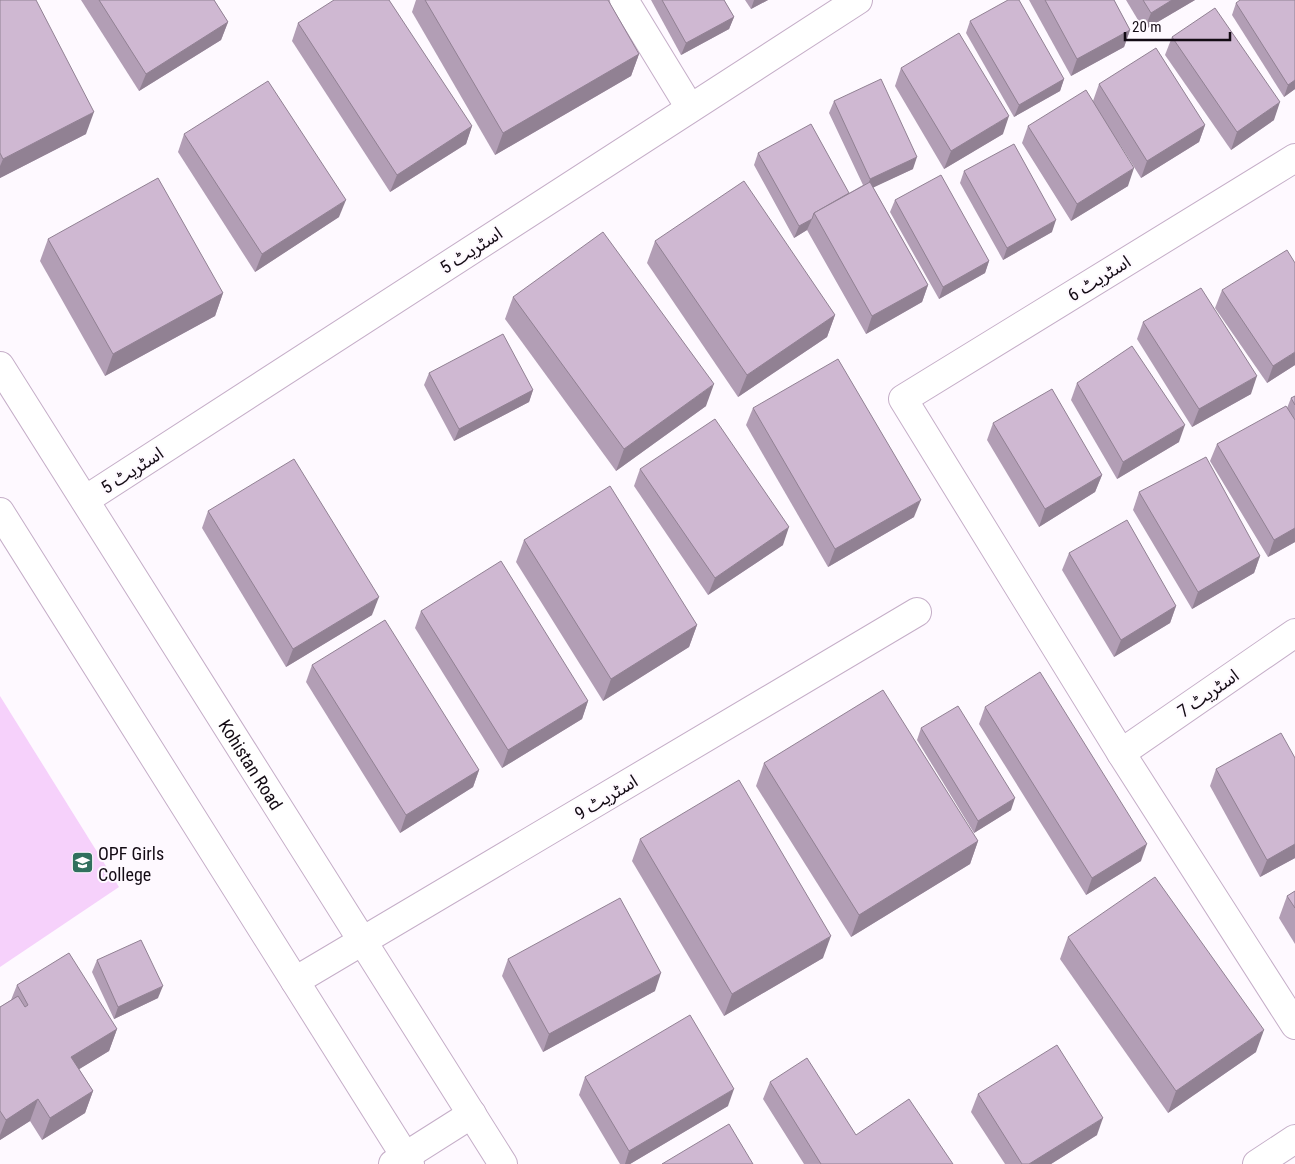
<svg xmlns="http://www.w3.org/2000/svg" width="1295" height="1164" font-family="'Roboto Condensed','Noto Sans Arabic',sans-serif">
<style>
.green{fill:#f6d1fb}
.lines{fill:none;stroke-linecap:round;stroke-linejoin:round}
.minor-casing{stroke:#c5aec8;stroke-width:30}
.tertiary-casing{stroke:#c5aec8;stroke-width:30}
.minor{stroke:#fff;stroke-width:28}
.tertiary{stroke:#fff;stroke-width:28}
.wall{fill:#b29eb5}
.shaded-wall{fill:#918193}
.building{fill:#cfb8d2;stroke:#918193}
.labels{text-anchor:middle;dominant-baseline:central;stroke-width:4;stroke-linejoin:round;paint-order:stroke}
.street-label{font-size:18px;fill:#130b14;stroke:#fef9ff}
.poi-label{font-size:18px;fill:#130b14;stroke:#fef9ff;text-anchor:start}
</style>
<rect width="100%" height="100%" fill="#fef9ff"/>
<path class="green" d="M0,696L119,887L0,967Z"/>
<g class="lines">
<defs>
<g id="minor">
<path d="M624,0L690,108"/>
<path d="M1295,158L903,399L1121,753L1295,1025"/>
<path d="M85,500L858,0"/>
<path d="M1121,753L1295,633"/>
<path d="M295,981L917,612"/>
<path d="M1257,1164L1295,1139"/>
</g>
<g id="tertiary">
<path id="s1" d="M0,366L503,1164"/>
<path d="M0,512L410,1164"/>
<path d="M393,1164L472,1114"/>
</g>
</defs>
<use href="#minor" class="minor-casing"/>
<use href="#tertiary" class="tertiary-casing"/>
<use href="#minor" class="minor"/>
<use href="#tertiary" class="tertiary"/>
</g>
<g class="wall">
<path d="M0,0L86,134L0,178Z"/>
<path d="M81,0H214L228,22L221,40L139,91Z"/>
<path d="M416,0H608L639,54L631,76L495,155L412,12Z"/>
<path d="M651,0H724L734,17L729,29L681,55Z"/>
<path d="M745,0H768L751,9Z"/>
<path d="M1029,0H1114L1130,30L1124,47L1071,76Z"/>
<path d="M1126,0H1195L1144,30Z"/>
<path d="M1295,0V89L1284,97L1232,15L1236,3Z"/>
<path d="M970,21L1064,79L1060,91L1014,117L966,33Z"/>
<path d="M298,23L472,126L466,144L390,192L292,41Z"/>
<path d="M1172,37L1274,120L1231,150L1165,55Z"/>
<path d="M901,68L1003,134L944,169L895,86Z"/>
<path d="M1099,84L1205,125L1199,142L1141,178L1119,143L1128,186L1071,221L1022,143L1028,126L1093,101Z"/>
<path d="M834,101L913,169L873,187L928,285L922,302L866,334L807,230L794,238L754,165L758,153L849,193L863,185L829,113Z"/>
<path d="M184,134L339,217L255,272L178,152Z"/>
<path d="M964,171L1052,232L1003,260L960,183Z"/>
<path d="M895,200L989,261L985,273L939,299L890,212Z"/>
<path d="M48,239L223,293L215,316L105,376L40,261Z"/>
<path d="M655,241L835,315L827,337L738,397L647,263Z"/>
<path d="M1222,290L1295,365L1267,383L1215,308Z"/>
<path d="M513,297L706,406L616,471L505,319Z"/>
<path d="M1143,322L1251,394L1192,427L1137,339Z"/>
<path d="M429,373L533,390L529,402L454,441L424,385Z"/>
<path d="M1077,383L1179,442L1117,479L1071,400Z"/>
<path d="M1295,396V542L1268,557L1210,461L1217,444L1287,408L1291,398Z"/>
<path d="M753,408L914,517L828,567L746,425Z"/>
<path d="M993,423L1102,475L1095,492L1039,527L987,440Z"/>
<path d="M640,469L783,545L708,595L634,486Z"/>
<path d="M1139,492L1260,556L1254,573L1192,609L1133,510Z"/>
<path d="M208,511L372,615L286,667L202,528Z"/>
<path d="M524,540L697,625L689,647L603,701L516,562Z"/>
<path d="M1069,553L1176,606L1170,623L1114,657L1062,570Z"/>
<path d="M421,611L588,701L582,719L502,768L415,628Z"/>
<path d="M312,665L479,770L473,787L400,833L306,682Z"/>
<path d="M985,707L1141,861L1086,895L979,724Z"/>
<path d="M921,728L1011,810L974,833L917,740Z"/>
<path d="M1295,758V858L1260,877L1210,786L1216,769Z"/>
<path d="M764,763L978,841L970,864L851,937L756,786Z"/>
<path d="M640,839L823,958L724,1016L632,861Z"/>
<path d="M1295,891V944L1279,918L1287,896Z"/>
<path d="M1068,937L1256,1052L1168,1113L1060,959Z"/>
<path d="M508,959L655,991L543,1052L502,976Z"/>
<path d="M97,960L158,998L114,1019L92,972Z"/>
<path d="M17,985L117,1029L109,1051L79,1069L93,1091L85,1113L42,1140L30,1121L0,1140V1007L11,1000Z"/>
<path d="M585,1077L728,1106L630,1164H620L579,1095Z"/>
<path d="M770,1082L856,1135L953,1164H804L763,1099Z"/>
<path d="M978,1094L1097,1135L1051,1164H1005L971,1112Z"/>
</g>
<g class="shaded-wall">
<path d="M754,0H768L751,9Z"/>
<path d="M1172,0H1195L1144,30L1151,13Z"/>
<path d="M734,17L729,29L681,55L686,43Z"/>
<path d="M228,22L221,40L139,91L146,74Z"/>
<path d="M1130,30L1124,47L1071,76L1077,59Z"/>
<path d="M639,54L631,76L495,155L503,133Z"/>
<path d="M1064,79L1060,91L1014,117L1019,105Z"/>
<path d="M1295,80V89L1284,97L1288,85Z"/>
<path d="M1280,102L1274,120L1231,150L1237,132Z"/>
<path d="M94,112L86,134L0,178V166L3,159Z"/>
<path d="M1009,116L1003,134L944,169L951,151Z"/>
<path d="M1205,125L1199,142L1141,178L1147,161Z"/>
<path d="M472,126L466,144L390,192L397,175Z"/>
<path d="M917,157L913,169L866,191L870,179Z"/>
<path d="M1134,168L1128,186L1071,221L1077,204Z"/>
<path d="M346,200L339,217L255,272L262,254Z"/>
<path d="M812,219L807,230L794,238L799,226Z"/>
<path d="M1056,220L1052,232L1003,260L1007,248Z"/>
<path d="M989,261L985,273L939,299L943,287Z"/>
<path d="M928,285L922,302L866,334L872,316Z"/>
<path d="M223,293L215,316L105,376L113,354Z"/>
<path d="M835,315L827,337L738,397L747,375Z"/>
<path d="M1295,352V365L1267,383L1273,366Z"/>
<path d="M1257,376L1251,394L1192,427L1199,409Z"/>
<path d="M714,384L706,406L616,471L624,449Z"/>
<path d="M533,390L529,402L454,441L459,429Z"/>
<path d="M1185,425L1179,442L1117,479L1123,462Z"/>
<path d="M1102,475L1095,492L1039,527L1045,509Z"/>
<path d="M921,500L914,517L828,567L835,549Z"/>
<path d="M789,527L783,545L708,595L715,578Z"/>
<path d="M1295,528V542L1268,557L1274,540Z"/>
<path d="M1260,556L1254,573L1192,609L1198,592Z"/>
<path d="M379,597L372,615L286,667L293,649Z"/>
<path d="M1176,606L1170,623L1114,657L1121,640Z"/>
<path d="M697,625L689,647L603,701L611,679Z"/>
<path d="M588,701L582,719L502,768L508,750Z"/>
<path d="M479,770L473,787L400,833L406,815Z"/>
<path d="M1015,798L1011,810L974,833L978,821Z"/>
<path d="M978,841L970,864L851,937L859,915Z"/>
<path d="M1147,844L1141,861L1086,895L1092,878Z"/>
<path d="M1295,844V858L1260,877L1267,860Z"/>
<path d="M831,936L823,958L724,1016L732,994Z"/>
<path d="M661,973L655,991L543,1052L549,1034Z"/>
<path d="M163,986L158,998L114,1019L118,1007Z"/>
<path d="M117,1029L109,1051L63,1079L71,1057Z"/>
<path d="M1264,1030L1256,1052L1168,1113L1176,1091Z"/>
<path d="M734,1089L728,1106L630,1164H625L629,1151Z"/>
<path d="M93,1091L85,1113L42,1140L50,1118Z"/>
<path d="M38,1099L30,1121L0,1140V1135L6,1120Z"/>
<path d="M1103,1118L1097,1135L1051,1164H1029Z"/>
</g>
<g class="building">
<path d="M0,0H36L94,112L3,159L0,153Z"/>
<path d="M99,0H214L228,22L146,74Z"/>
<path d="M334,0H389L472,126L397,175L298,23Z"/>
<path d="M425,0H608L639,54L503,133Z"/>
<path d="M662,0H724L734,17L686,43Z"/>
<path d="M1008,0H1019L1064,79L1019,105L970,21Z"/>
<path d="M1045,0H1114L1130,30L1077,59Z"/>
<path d="M1143,0H1172L1151,13Z"/>
<path d="M1240,0H1295V80L1288,85L1236,3Z"/>
<path d="M1215,8L1280,102L1237,132L1172,37Z"/>
<path d="M959,33L1009,116L951,151L901,68Z"/>
<path d="M1156,48L1205,125L1147,161L1099,84Z"/>
<path d="M881,79L917,157L870,179L834,101Z"/>
<path d="M268,81L346,200L262,254L184,134Z"/>
<path d="M1086,90L1134,168L1077,204L1028,126Z"/>
<path d="M811,124L849,193L814,213L812,219L799,226L758,153Z"/>
<path d="M1014,144L1056,220L1007,248L964,171Z"/>
<path d="M941,175L989,261L943,287L895,200Z"/>
<path d="M158,178L223,293L113,354L48,239Z"/>
<path d="M744,181L835,315L747,375L655,241Z"/>
<path d="M870,182L928,285L872,316L814,213Z"/>
<path d="M603,232L714,384L624,449L513,297Z"/>
<path d="M1287,250L1295,263V352L1273,366L1222,290Z"/>
<path d="M1201,288L1257,376L1199,409L1143,322Z"/>
<path d="M503,334L533,390L459,429L429,373Z"/>
<path d="M1132,346L1185,425L1123,462L1077,383Z"/>
<path d="M838,359L921,500L835,549L753,408Z"/>
<path d="M1052,389L1102,475L1045,509L993,423Z"/>
<path d="M1295,396V405L1291,398Z"/>
<path d="M1286,406L1295,420V528L1274,540L1217,444Z"/>
<path d="M715,419L789,527L715,578L640,469Z"/>
<path d="M1206,457L1260,556L1198,592L1139,492Z"/>
<path d="M294,459L379,597L293,649L208,511Z"/>
<path d="M610,486L697,625L611,679L524,540Z"/>
<path d="M1127,520L1176,606L1121,640L1069,553Z"/>
<path d="M501,561L588,701L508,750L421,611Z"/>
<path d="M385,620L479,770L406,815L312,665Z"/>
<path d="M1040,672L1147,844L1092,878L985,707Z"/>
<path d="M883,690L978,841L859,915L764,763Z"/>
<path d="M958,706L1015,798L978,821L921,728Z"/>
<path d="M1281,733L1295,758V844L1267,860L1216,769Z"/>
<path d="M739,780L831,936L732,994L640,839Z"/>
<path d="M1155,877L1264,1030L1176,1091L1068,937Z"/>
<path d="M1295,891V908L1287,896Z"/>
<path d="M620,898L661,973L549,1034L508,959Z"/>
<path d="M141,940L163,986L118,1007L97,960Z"/>
<path d="M69,953L117,1029L71,1057L93,1091L50,1118L38,1099L6,1120L0,1111V1007L18,996L25,1007L28,1005L17,985Z"/>
<path d="M690,1015L734,1089L629,1151L585,1077Z"/>
<path d="M1057,1045L1103,1118L1029,1164H1022L978,1094Z"/>
<path d="M807,1058L856,1135L909,1099L953,1164H821L770,1082Z"/>
<path d="M729,1124L753,1164H662Z"/>
</g>
<defs>
<symbol id="university-square" viewBox="-11 -11 22 22"><rect x="-9" y="-9" width="18" height="18" rx="4" fill="#31705e" stroke="#fef9ff"/><path d="M0-5L7-2L0 1L-7-2ZM-4 1L0 2.5L4 1V4Q0 6-4 4Z" fill="#fff"/></symbol>
</defs>
<g fill-rule="evenodd">
<use href="#university-square" x="70" y="850" width="25" height="25"/>
</g>
<g class="labels">
<g class="street-label">
<text transform="translate(471 250) rotate(-33)">اسٹریٹ 5</text>
<text transform="translate(1099 278) rotate(-32)">اسٹریٹ 6</text>
<text transform="translate(132 470) rotate(-33)">اسٹریٹ 5</text>
<text transform="translate(1208 693) rotate(-35)">اسٹریٹ 7</text>
<text stroke="none"><textPath href="#s1" startOffset="471">Kohistan Road</textPath></text>
<text transform="translate(606 797) rotate(-31)">اسٹریٹ 9</text>
</g>
<g class="poi-label">
<text x="98" y="853">OPF Girls<tspan x="98" dy="21">College</tspan></text>
</g>
</g>
<path d="M1125 32v8h105v-8" fill="none" stroke="#130b14" stroke-width="2.5"/>
<text x="1132" y="32" font-size="15" fill="#130b14" stroke="#fef9ff" stroke-width="4" paint-order="stroke">20 m</text>
</svg>
